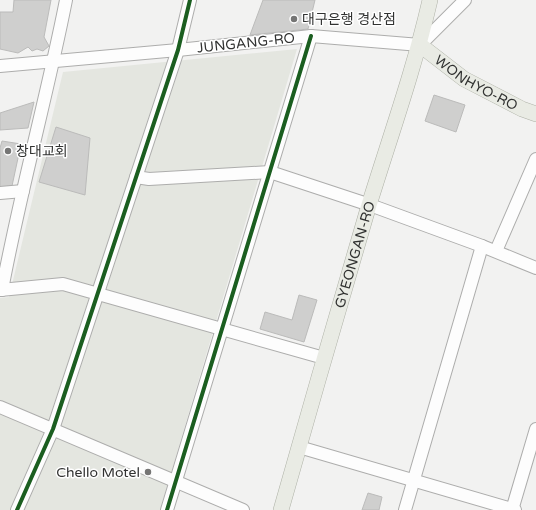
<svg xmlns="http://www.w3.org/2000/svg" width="536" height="510" font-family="'Varela Round','Noto Sans KR',sans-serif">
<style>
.built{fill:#e4e6e0}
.building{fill:#cfcfce;stroke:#bbbbba}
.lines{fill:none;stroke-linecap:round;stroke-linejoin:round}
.minor-casing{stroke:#adadac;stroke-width:14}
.major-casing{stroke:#aeb1a6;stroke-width:16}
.minor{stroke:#fdfdfd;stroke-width:12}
.major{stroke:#e9ebe4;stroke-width:15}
.cycleway-casing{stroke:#fff;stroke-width:6}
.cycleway{stroke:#1b5e20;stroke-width:4}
.poi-dot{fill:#757574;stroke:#fff;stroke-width:1.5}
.labels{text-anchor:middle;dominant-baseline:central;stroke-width:3;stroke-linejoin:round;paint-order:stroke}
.poi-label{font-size:14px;fill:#313231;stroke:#fff;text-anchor:start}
.street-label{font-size:14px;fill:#313231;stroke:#fff}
</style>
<rect width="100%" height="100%" fill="#f2f2f1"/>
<path class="built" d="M297,49L160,510H0V298L9,297L63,72Z"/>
<g class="building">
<path d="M14,0H51L44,37L49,46L43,51L37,49L32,51L28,47L18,53L0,49V12H13Z"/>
<path d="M263,0H315L308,29L250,35Z"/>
<path d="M434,95L465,105L456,132L425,121Z"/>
<path d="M34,102L28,128L0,130V113Z"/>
<path d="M56,127L90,138L85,195L39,182Z"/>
<path d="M2,141L21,144L12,186L0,187V148Z"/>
<path d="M299,295L317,300L304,342L260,329L265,312L292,320Z"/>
<path d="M368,493L382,497L379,510H362Z"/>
</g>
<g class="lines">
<defs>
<g id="minor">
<path d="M0,66L178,50L311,36L420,45L465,0"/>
<path d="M136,177L149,179L270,172L370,205L482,246L536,268"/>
<path d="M0,193L23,191"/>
<path d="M496,251L536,159"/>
<path d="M0,290L63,284L324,358"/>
<path d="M2,290C20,192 47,97 66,0"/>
<path d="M0,407L243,510"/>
<path d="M299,447L515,510"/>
<path d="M17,510L53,429L178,50L190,0"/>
<path d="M167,510L311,36"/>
<path d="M405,510L482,246"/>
<path d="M512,510L536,429"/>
</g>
<g id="major">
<path id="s1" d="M420,45L464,79L522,109L536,114"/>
<path id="s2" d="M281,510C310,408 339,307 369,205C390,137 414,70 430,0"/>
</g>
</defs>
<use href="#minor" class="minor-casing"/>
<use href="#major" class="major-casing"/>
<use href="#minor" class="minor"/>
<use href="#major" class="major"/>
<defs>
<g id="cycleway">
<path d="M17,510L53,429L178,50L190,0"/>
<path d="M167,510L311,36"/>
</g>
</defs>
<use href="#cycleway" class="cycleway-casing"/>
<use href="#cycleway" class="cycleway"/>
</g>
<g class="poi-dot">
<circle cx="294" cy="19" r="4"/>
<circle cx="8" cy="151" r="4"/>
<circle cx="148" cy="472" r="4"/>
</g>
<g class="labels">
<g class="poi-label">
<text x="302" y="19">대구은행 경산점</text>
<text x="16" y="151">창대교회</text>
<text x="140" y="472" text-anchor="end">Chello Motel</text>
</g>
<g class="street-label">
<text transform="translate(246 43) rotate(-6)">JUNGANG-RO</text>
<text stroke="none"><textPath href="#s1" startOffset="68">WONHYO-RO</textPath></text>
<text stroke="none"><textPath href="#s2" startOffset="266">GYEONGAN-RO</textPath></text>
</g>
</g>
</svg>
